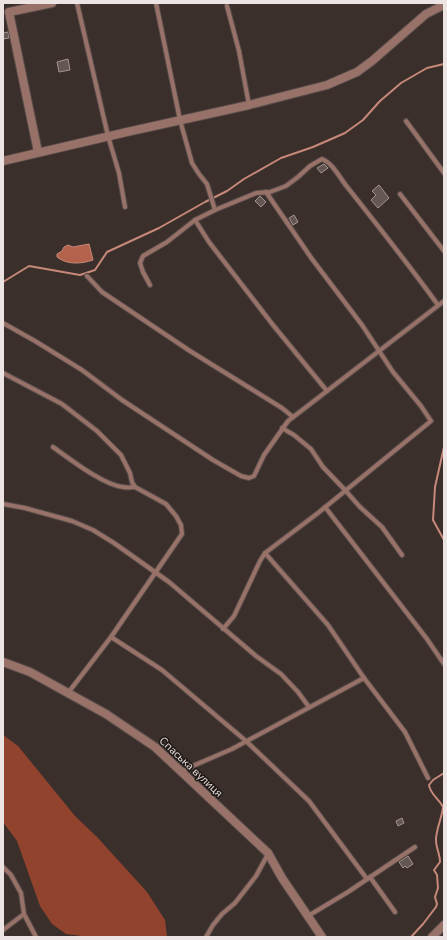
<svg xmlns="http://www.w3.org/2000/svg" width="447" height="940" font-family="'Nunito Sans',sans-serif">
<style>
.forest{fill:#92432e}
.water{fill:#b5624c;stroke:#c68979}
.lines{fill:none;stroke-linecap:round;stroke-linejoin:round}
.stream{stroke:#c68979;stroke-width:2}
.building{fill:#645753;stroke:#a49591}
.service-casing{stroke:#574c49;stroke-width:6}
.minor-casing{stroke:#574c49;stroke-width:10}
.service{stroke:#987268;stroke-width:4}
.minor{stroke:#987268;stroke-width:8}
.labels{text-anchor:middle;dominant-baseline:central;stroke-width:3;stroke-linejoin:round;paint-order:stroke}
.street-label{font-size:11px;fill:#ece4e2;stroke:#1e1917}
</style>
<rect width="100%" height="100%" fill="#3b2f2c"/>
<path class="forest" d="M3,735L18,746L75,816L97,837L147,892L165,920L167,937H90L66,934L52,924L40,906L17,841L3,822Z"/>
<path class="water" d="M89,244L93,260C81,264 67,265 57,257V254L62,251L64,247L68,245L73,247Z"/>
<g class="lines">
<g class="stream">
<path d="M3,282L29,266L80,275L95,270L107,252L159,228L205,202L227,191L244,179L281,158L313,147L345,133L363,120L380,101L401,83L427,68L444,64"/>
<path d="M444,447L435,487L433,520L444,540"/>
<path d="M411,937L423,924L436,907L437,904L435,897L438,888L437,875L434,870L440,862C440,854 436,848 436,840C436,829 442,818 443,807C439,799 430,794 429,785L433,780L444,773"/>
</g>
</g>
<g class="building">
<path d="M8,32L9,38L3,39V33Z"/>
<path d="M68,59L70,70L59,72L57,62Z"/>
<path d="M324,164L328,168L321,173L317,168Z"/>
<path d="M379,185L389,198L378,208L371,200L376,195L372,191Z"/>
<path d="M260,196L266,202L261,207L255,201Z"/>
<path d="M294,215L298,222L293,225L289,218Z"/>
<path d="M402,818L404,823L398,826L396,821Z"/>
<path d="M408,856L413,864L407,868L405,866L403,868L399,862Z"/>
</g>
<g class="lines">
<defs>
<g id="service">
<path d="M77,3L108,136L119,173L125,207"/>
<path d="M156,3L180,120L192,163L199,174L207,184L215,210"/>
<path d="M227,6L239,51L249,105"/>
<path d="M406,121L444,173"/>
<path d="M400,194L444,251"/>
<path d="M195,220L209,242L273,325L327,391"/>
<path d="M87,276L102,292L190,351L282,408L293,417"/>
<path d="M150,285L143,272L140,263L143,256L167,242L195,220L215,210L256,193L270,192L286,186L298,177L310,166L322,159C334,164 340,179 348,188C379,227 409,265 438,305"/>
<path d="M3,323L35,341L82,370L122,400L213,460L241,476L249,478L254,476L264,455L288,421L444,301"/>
<path d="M3,373L62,404L97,431L121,455L130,473L132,482L135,487L166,504L176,516L181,525L182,534L111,637L68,693"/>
<path d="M282,428L294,435L311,449L323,467L345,490L360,507L382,527L402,555"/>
<path d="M53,447C70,459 103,485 123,487C127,488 131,487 135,487"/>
<path d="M3,504L25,508L72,521L93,530L114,543L169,582L256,656L281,674L298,692L309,707"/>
<path d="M325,507L427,639L444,664"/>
<path d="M265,553L328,625L364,678L405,732L428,778"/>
<path d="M223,629L234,616L260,561L265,553L318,513L431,421L421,406L393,372L362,325L312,259L266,192"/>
<path d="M111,637L162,670L246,741L309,801L367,879"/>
<path d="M181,771L232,749L364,678"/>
<path d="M3,867L11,875L21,893L24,914L36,937"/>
<path d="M370,877L395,912"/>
<path d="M308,916L348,892L415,847"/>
<path d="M3,930L24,914"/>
<path d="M206,937L213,925L222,914L235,903L256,876L268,854"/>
</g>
<g id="minor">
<path d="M38,152L9,12L52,3"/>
<path d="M3,161L127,132L249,105L327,85L357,72L372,61L426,14L444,5"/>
<path d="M3,662L30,672L106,714L155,747L268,853L282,878L322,937"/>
<path d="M432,937L444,925"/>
</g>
</defs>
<use href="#service" class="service-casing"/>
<use href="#minor" class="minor-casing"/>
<use href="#service" class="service"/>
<use href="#minor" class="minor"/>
</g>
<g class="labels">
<g class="street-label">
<text transform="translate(191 767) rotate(43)">Спаська вулиця</text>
</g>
</g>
<rect width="447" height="940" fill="none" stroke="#ece4e2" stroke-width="8"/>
</svg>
